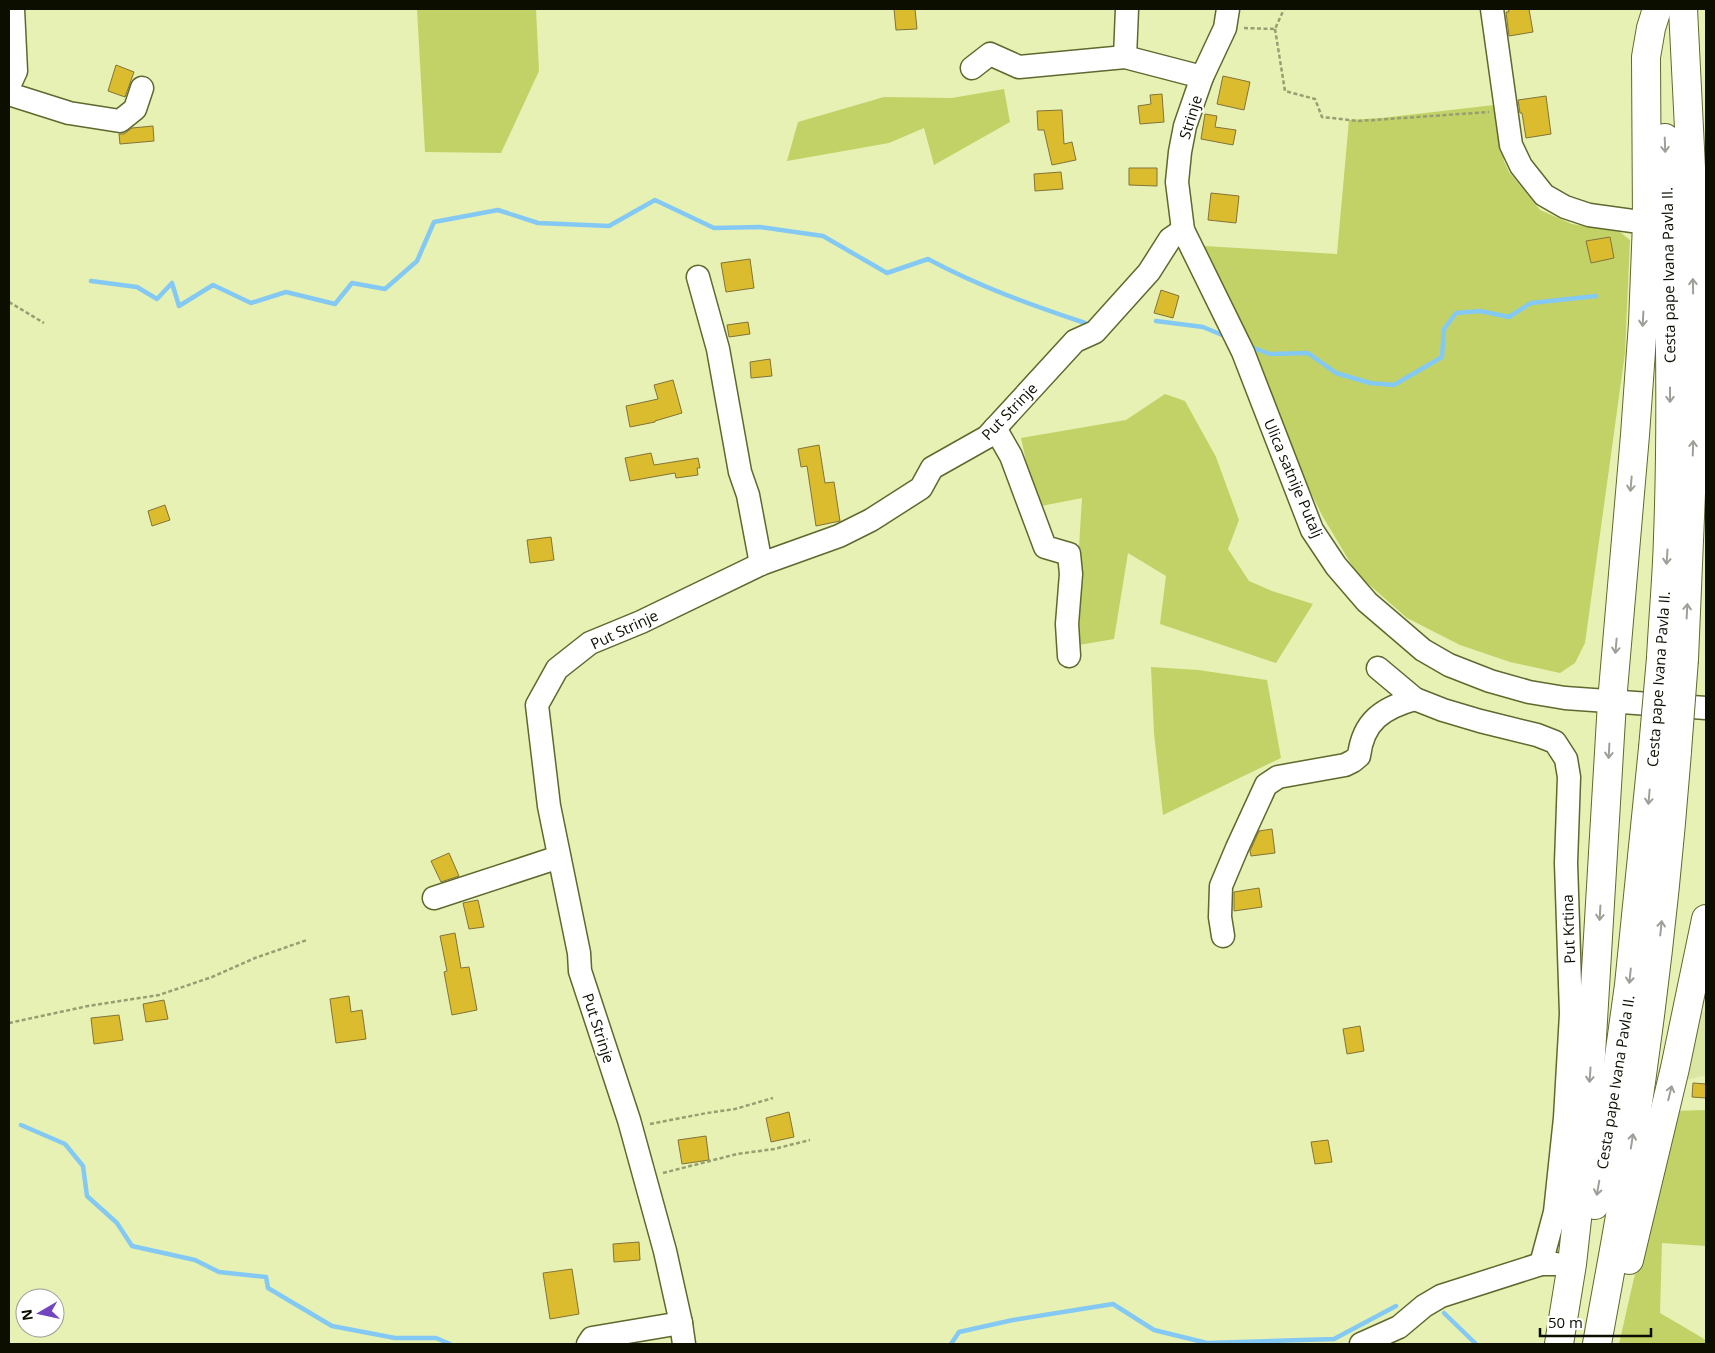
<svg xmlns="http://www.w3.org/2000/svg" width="1715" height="1353" font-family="'Open Sans',sans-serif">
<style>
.built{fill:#dae7a2}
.green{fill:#c2d266}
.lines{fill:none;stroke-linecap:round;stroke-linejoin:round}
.stream{stroke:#84c9f3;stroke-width:4.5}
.building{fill:#dabc2e;stroke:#827439}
.minor-casing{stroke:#5f682e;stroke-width:25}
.major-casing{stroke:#5f682e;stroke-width:30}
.path{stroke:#979f72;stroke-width:2.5;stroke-dasharray:4 2.5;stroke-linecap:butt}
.minor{stroke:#fff;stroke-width:22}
.major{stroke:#fff;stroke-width:28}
.major-bridge-casing{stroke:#5f682e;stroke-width:30;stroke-linecap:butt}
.major-bridge{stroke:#fff;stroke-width:28}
.oneway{stroke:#9e9f99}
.labels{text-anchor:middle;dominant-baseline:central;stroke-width:4;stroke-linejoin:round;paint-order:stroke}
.street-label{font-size:15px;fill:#0c0e00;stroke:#fff}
</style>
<rect width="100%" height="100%" fill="#e6f1b3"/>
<path class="built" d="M1706,1011V1075L1679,1082L1694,1014Z"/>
<g class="green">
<path d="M417,9H536L539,71L501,153L425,152Z"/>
<path d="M1004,89L1010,122L934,165L924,128L889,143L787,161L798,122L884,97L952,98Z"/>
<path d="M1494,105L1504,161L1509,172L1540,210L1572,224L1620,232L1630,240L1625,353L1585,643L1575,663L1560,673L1510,662L1460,645L1407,618L1357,574L1323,517L1302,475L1245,330L1204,246L1337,254L1349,120L1382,118Z"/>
<path d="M1165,394L1185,401L1216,457L1239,520L1228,549L1249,581L1272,591L1313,604L1276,663L1160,624L1166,576L1128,553L1114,639L1073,646L1082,498L1036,507L1021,438L1126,420Z"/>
<path d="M1151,667L1198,670L1267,680L1281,758L1163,815L1154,733Z"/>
<path d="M1706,1110V1246L1662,1243L1660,1313L1706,1340V1344H1619L1672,1111Z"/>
</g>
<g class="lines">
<g class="stream">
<path d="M91,281L137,287L157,299L172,283L179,306L213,285L251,303L286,292L335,304L352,283L385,289L417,261L434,222L498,210L538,223L609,226L655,200L714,228L760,227L823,236L887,273L928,259C978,286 1031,305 1085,323"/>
<path d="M1156,321L1203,327L1227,337"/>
<path d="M1248,346L1270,354L1308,353L1336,373L1370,383L1394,385L1442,357L1444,329L1456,313L1480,311L1509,317L1531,303L1596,296"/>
<path d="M21,1125L65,1144L83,1166L87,1196L117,1223L132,1246L195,1260L219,1272L266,1277L268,1288L332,1326L395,1338H436L450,1344"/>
<path d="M1444,1313L1476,1344"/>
<path d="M951,1344L959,1332L1013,1320L1113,1304L1154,1330L1207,1343L1334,1339L1396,1306"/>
</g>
</g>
<g class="building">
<path d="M894,9H915L917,29L896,30Z"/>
<path d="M1508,9H1529L1533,32L1509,36L1506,12H1509Z"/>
<path d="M116,65L134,72L125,97L108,91Z"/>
<path d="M1223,76L1250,82L1244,110L1217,104Z"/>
<path d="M1162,94L1164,122L1140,124L1138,106L1151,104L1150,95Z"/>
<path d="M1546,96L1551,134L1526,138L1522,113H1520L1518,100Z"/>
<path d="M1062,110L1064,144L1072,142L1076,160L1052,165L1044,130H1038L1037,111Z"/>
<path d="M1205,114L1217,116L1215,127L1236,130L1233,145L1201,139Z"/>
<path d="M153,126L154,141L120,144L119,134H124L132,128Z"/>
<path d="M1129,168H1157V186L1129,185Z"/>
<path d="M1061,172L1063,189L1035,191L1034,174Z"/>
<path d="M1211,193L1239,196L1236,223L1208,220Z"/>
<path d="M1610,237L1614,258L1591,263L1586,241Z"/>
<path d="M750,259L754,288L726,292L721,263Z"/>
<path d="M1161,290L1179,296L1173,318L1154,313Z"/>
<path d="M748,322L750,334L729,337L727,325Z"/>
<path d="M770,359L772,376L751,378L750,362Z"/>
<path d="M673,380L682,413L655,421V422L630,427L626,406L658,399L654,385Z"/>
<path d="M819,445L825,483L834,482L840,521L816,526L807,466L801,467L798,449Z"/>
<path d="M651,453L654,465L698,458L700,468H697L698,475L676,478L675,473L630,481L625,458Z"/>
<path d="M165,505L170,520L152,526L148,511Z"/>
<path d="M551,537L554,560L530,563L527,540Z"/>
<path d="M1272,829L1275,853L1251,856L1250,851L1259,831Z"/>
<path d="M449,853L459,876L441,882L431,861Z"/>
<path d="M1259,888L1262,907L1234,911V892Z"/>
<path d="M478,900L484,927L469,929L463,903Z"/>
<path d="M455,933L461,968L469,967L477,1010L452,1015L444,972L447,971L440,936Z"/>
<path d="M349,996L351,1012L362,1010L366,1039L336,1043L330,999Z"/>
<path d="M164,1000L168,1019L146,1022L143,1004Z"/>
<path d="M119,1015L123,1040L94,1044L91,1018Z"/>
<path d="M1360,1026L1364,1051L1347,1054L1343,1029Z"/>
<path d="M1693,1083L1706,1084V1098L1692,1097Z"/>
<path d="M789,1112L794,1137L771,1142L766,1118Z"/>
<path d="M706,1136L709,1160L682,1164L678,1140Z"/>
<path d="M1328,1140L1332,1162L1315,1164L1311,1142Z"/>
<path d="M639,1242L640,1260L614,1262L613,1244Z"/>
<path d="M572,1269L579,1314L550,1319L543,1273Z"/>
</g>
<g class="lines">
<defs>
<g id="minor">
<path d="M1228,9L1225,28L1202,77L1185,126L1180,152L1177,182L1183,230L1243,352L1312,530L1336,566L1367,602L1423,650L1449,665L1490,681L1529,692L1565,698L1706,708"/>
<path d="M1492,9L1511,145L1521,166L1544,195L1565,207L1589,215L1647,223"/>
<path d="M1125,57L1127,9"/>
<path d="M972,68L990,54L1019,67L1125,57L1202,77"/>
<path d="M9,86L16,71L13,9"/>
<path d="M9,94L69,113L120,121L135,109L142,88"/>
<path d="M698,277L718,349L740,472L748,495L761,564"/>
<path d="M995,428L1011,456L1045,547L1069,554L1071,574L1067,624L1069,656"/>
<path d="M1378,668L1415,699L1443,710L1480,721L1537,735L1555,742L1566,759L1569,777L1566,863L1571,1014L1565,1118L1555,1212L1541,1264"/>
<path d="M434,898L559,857"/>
<path d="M1223,936L1220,917L1221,886L1237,848L1266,785L1278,777L1345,765L1353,761L1359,756C1363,721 1383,708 1415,699"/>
<path d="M681,1323L684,1344"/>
<path d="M588,1344L592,1338L681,1323L665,1251L629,1120L580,971L579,953L549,806L537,705L557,669L590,643L641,622L761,564L839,536L871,520L921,488L932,468L987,437L1075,341L1095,332L1149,272L1170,239L1183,230"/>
<path d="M1361,1344L1399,1327L1424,1306L1441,1296L1541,1264H1556"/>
</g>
<g id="major">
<path d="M1683,9L1692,188L1694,422L1684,659"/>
<path d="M1661,658C1663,618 1667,577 1668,537C1673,404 1669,271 1665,138"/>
<path d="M1595,1205L1613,1100L1629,985L1653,748"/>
<path d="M1629,1260L1675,1068L1706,919"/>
<path d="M1559,1344L1572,1264L1586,1138L1612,702L1635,435L1643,323L1647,223L1646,57L1651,28L1657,9"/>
<path d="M1597,1344C1609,1277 1622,1210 1632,1143C1652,1013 1667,882 1677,751"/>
</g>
</defs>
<use href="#minor" class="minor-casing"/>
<use href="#major" class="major-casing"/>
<g class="path">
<path d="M1244,28L1275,29L1284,9"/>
<path d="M1275,29L1285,91L1315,99L1322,117L1359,121L1489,112"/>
<path d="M9,302L44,323"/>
<path d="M9,1023L88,1006L159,995L212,977L255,958L307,940"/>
<path d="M650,1124L707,1113L735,1109L773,1098"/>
<path d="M663,1173L737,1154L774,1149L810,1140"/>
</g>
<use href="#minor" class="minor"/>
<use href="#major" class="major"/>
<defs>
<g id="major-bridge">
<path d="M1653,748L1661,658"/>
<path d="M1677,751L1684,659"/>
</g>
</defs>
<use href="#major-bridge" class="major-bridge-casing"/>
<use href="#major-bridge" class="major-bridge"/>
</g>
<defs><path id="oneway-shaft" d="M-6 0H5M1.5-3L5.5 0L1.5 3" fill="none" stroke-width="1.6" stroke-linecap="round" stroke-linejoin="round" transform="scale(1.25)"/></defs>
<g class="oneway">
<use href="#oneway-shaft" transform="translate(1665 145) rotate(88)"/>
<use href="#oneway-shaft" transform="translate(1693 286) rotate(-91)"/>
<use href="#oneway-shaft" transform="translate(1643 319) rotate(93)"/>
<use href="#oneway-shaft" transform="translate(1670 395) rotate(90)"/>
<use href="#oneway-shaft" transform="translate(1693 448) rotate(-88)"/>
<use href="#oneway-shaft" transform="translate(1631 484) rotate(95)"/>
<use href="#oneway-shaft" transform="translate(1667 557) rotate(94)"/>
<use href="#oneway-shaft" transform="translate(1687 611) rotate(-87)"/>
<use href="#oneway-shaft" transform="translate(1616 646) rotate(95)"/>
<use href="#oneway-shaft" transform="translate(1609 751) rotate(93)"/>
<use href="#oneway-shaft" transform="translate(1649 797) rotate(95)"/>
<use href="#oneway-shaft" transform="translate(1600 913) rotate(93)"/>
<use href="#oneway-shaft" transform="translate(1661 928) rotate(-84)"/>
<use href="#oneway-shaft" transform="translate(1630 976) rotate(96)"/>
<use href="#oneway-shaft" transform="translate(1590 1075) rotate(94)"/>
<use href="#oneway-shaft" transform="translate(1670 1093) rotate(-76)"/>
<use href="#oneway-shaft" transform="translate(1632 1141) rotate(-81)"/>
<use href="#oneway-shaft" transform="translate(1598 1188) rotate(100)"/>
</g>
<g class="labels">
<g class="street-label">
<text transform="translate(1190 117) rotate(-73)">Strinje</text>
<text transform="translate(1668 275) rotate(-91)">Cesta pape Ivana Pavla II.</text>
<text transform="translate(1009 411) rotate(-46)">Put Strinje</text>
<text transform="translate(1294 478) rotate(67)">Ulica satnije Putalj</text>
<text transform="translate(624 629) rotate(-25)">Put Strinje</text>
<text transform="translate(1658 679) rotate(-86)">Cesta pape Ivana Pavla II.</text>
<text transform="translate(1568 929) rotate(-92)">Put Krtina</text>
<text transform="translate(599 1028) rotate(72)">Put Strinje</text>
<text transform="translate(1615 1082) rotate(-81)">Cesta pape Ivana Pavla II.</text>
</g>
</g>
<rect width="1715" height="1353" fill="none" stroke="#0c0e00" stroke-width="20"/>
<g transform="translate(40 1313) rotate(261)"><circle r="24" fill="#ffffff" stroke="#9e9f99"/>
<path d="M0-4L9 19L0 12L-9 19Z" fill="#7246be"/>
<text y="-8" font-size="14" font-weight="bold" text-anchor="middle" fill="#0c0e00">N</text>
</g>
<path d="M1540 1328v8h111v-8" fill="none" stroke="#0c0e00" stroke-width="2.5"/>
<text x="1548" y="1328" font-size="15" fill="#0c0e00" stroke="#ffffff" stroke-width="4" paint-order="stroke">50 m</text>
</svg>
